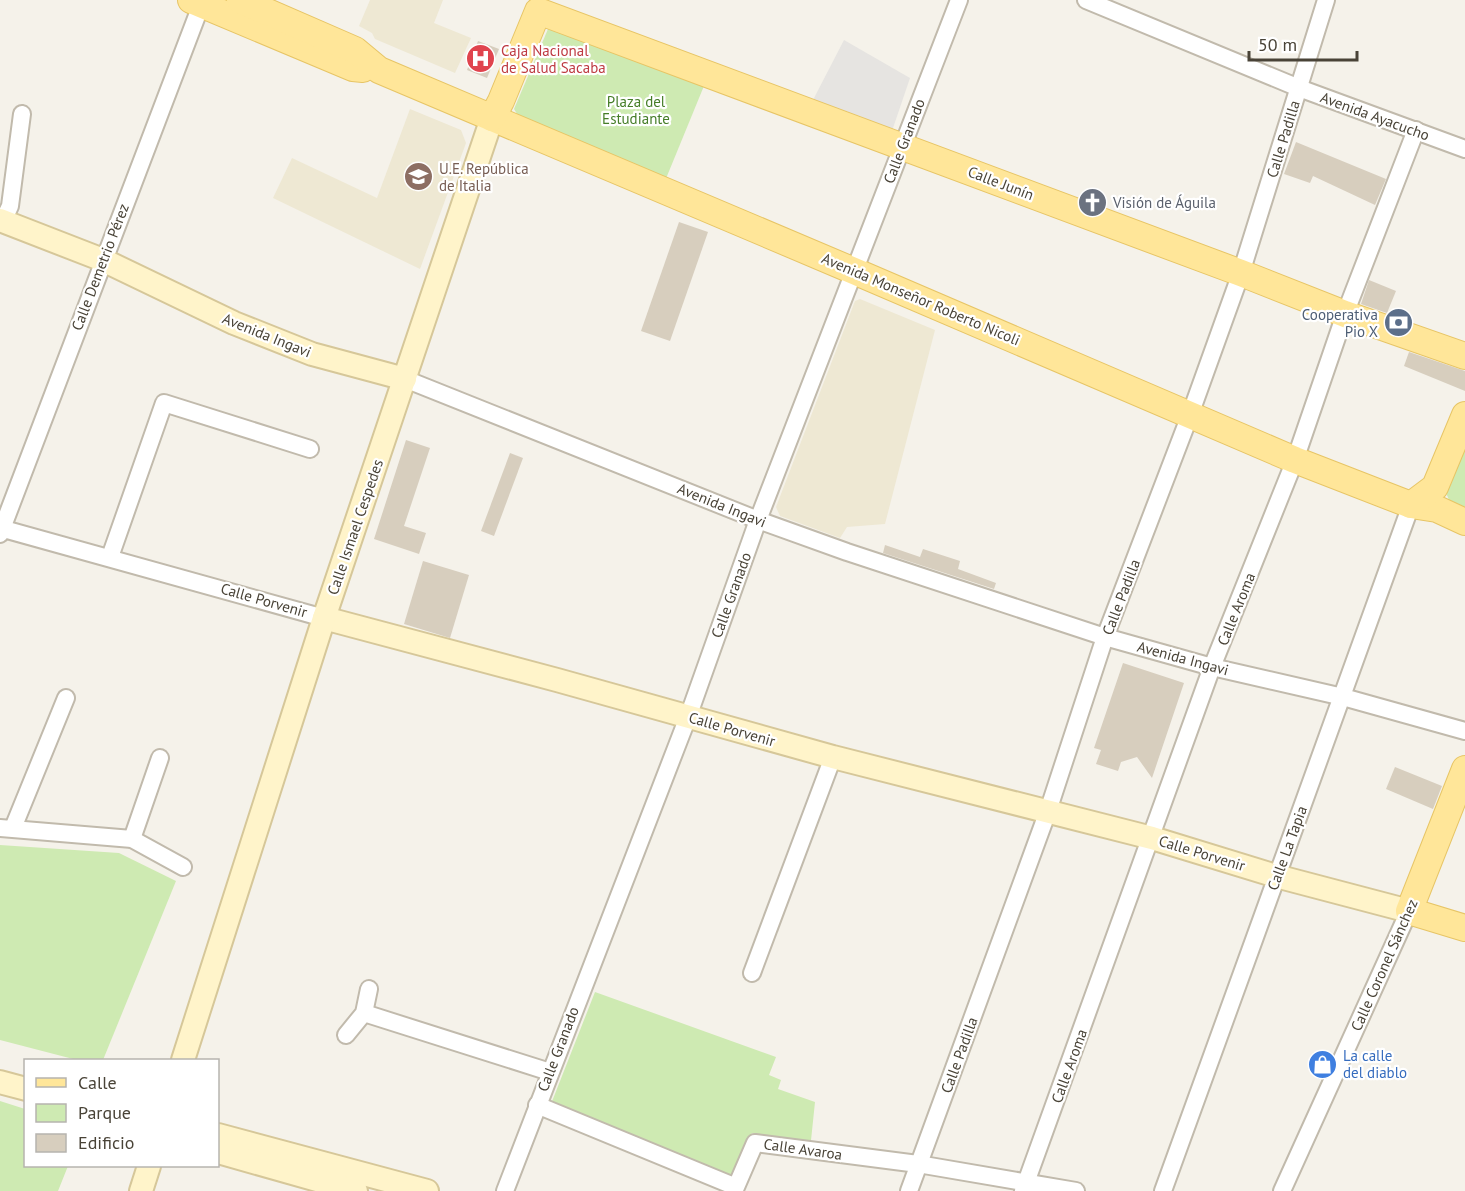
<svg xmlns="http://www.w3.org/2000/svg" width="1465" height="1191" font-family="'PT Sans',sans-serif">
<style>
.education{fill:#eee8d3}
.green{fill:#ceeab2}
.parking{fill:#e6e4e1}
.building{fill:#d7cebe}
.lines{fill:none;stroke-linecap:round;stroke-linejoin:round}
.street-casing{stroke:#c1baac;stroke-width:20}
.secondary-casing{stroke:#d6c799;stroke-width:26}
.primary-casing{stroke:#e7c566;stroke-width:28}
.street{stroke:#fff;stroke-width:16}
.secondary{stroke:#fff4ca;stroke-width:22}
.primary{stroke:#ffe699;stroke-width:26}
.labels{text-anchor:middle;dominant-baseline:central;stroke-width:4.5;stroke-linejoin:round;paint-order:stroke}
.health-label{font-size:15px;fill:#be3a42;stroke:#fff;text-anchor:start}
.park-label{font-size:15px;fill:#457d28;stroke:#fff}
.street-label{font-size:15px;fill:#494337;stroke:#fff}
.education-label{font-size:15px;fill:#785e54;stroke:#fff;text-anchor:start}
.worship-label{font-size:15px;fill:#5b616d;stroke:#fff;text-anchor:start}
.service-label{font-size:15px;fill:#4e5e75;stroke:#fff;text-anchor:end}
.shop-label{font-size:15px;fill:#366cbe;stroke:#fff;text-anchor:start}
</style>
<rect width="100%" height="100%" fill="#f5f2ea"/>
<g class="education">
<path d="M370,0H443L434,23L471,38L455,73L375,39L372,33L359,26Z"/>
<path d="M410,109L461,130L466,143L420,269L273,198L292,158L377,198Z"/>
<path d="M860,299L935,330L885,524L847,527L840,538L780,516L776,507L855,301Z"/>
</g>
<g class="green">
<path d="M554,26L706,81L665,181L519,117L514,109L548,29Z"/>
<path d="M1465,439V507L1449,500L1444,488Z"/>
<path d="M0,845L119,853L176,881L103,1060H77L0,1040Z"/>
<path d="M595,992L776,1057L769,1075L781,1080L778,1089L815,1102L810,1150L752,1133L731,1179L551,1104Z"/>
<path d="M0,1101L25,1109L26,1166H68L58,1191H0Z"/>
</g>
<path class="parking" d="M844,40L910,78L892,131L813,100Z"/>
<g class="building">
<path d="M478,41L499,49L487,78L467,70Z"/>
<path d="M1296,142L1386,179L1375,205L1313,176L1310,183L1284,174Z"/>
<path d="M679,222L708,232L670,341L641,331Z"/>
<path d="M1369,280L1396,291L1387,313L1361,304Z"/>
<path d="M1409,352L1465,371V391L1404,366Z"/>
<path d="M406,440L430,448L404,526L426,533L419,554L374,539Z"/>
<path d="M510,453L523,458L494,536L481,531Z"/>
<path d="M885,545L920,557L923,549L960,561L958,569L996,583L994,589L883,553Z"/>
<path d="M423,561L469,575L450,638L404,624Z"/>
<path d="M1123,663L1184,683L1152,778L1137,757L1121,762L1118,771L1096,764L1101,750L1094,748Z"/>
<path d="M1395,767L1442,786L1433,809L1386,789Z"/>
</g>
<g class="lines">
<defs>
<g id="street">
<path d="M1086,0L1299,88L1465,149"/>
<path d="M3,221L10,206L22,114"/>
<path d="M405,379L758,520L847,552L1105,637L1212,667L1343,697L1465,731"/>
<path d="M0,528L324,618"/>
<path d="M0,534L203,0"/>
<path d="M110,557L164,403L310,449"/>
<path d="M0,828L132,839L183,867"/>
<path d="M13,828L66,698"/>
<path d="M132,839L160,758"/>
<path d="M752,973L833,757"/>
<path d="M364,1013L550,1072"/>
<path d="M346,1035L364,1013L369,989"/>
<path d="M537,1105L736,1187L755,1143L918,1164L1076,1191"/>
<path d="M505,1191L688,717L758,520L959,0"/>
<path d="M909,1191L1048,811L1105,637L1190,415L1241,273L1326,0"/>
<path d="M1023,1191L1212,667L1295,460L1345,314L1416,130"/>
<path d="M1163,1191C1245,962 1330,735 1411,505"/>
<path d="M1282,1191L1409,911"/>
</g>
<g id="secondary">
<path d="M0,220L103,260L234,323L312,354L405,379"/>
<path d="M324,618L557,680L833,757L1152,838L1276,876L1409,911"/>
<path d="M183,1060L324,618L492,118"/>
<path d="M0,1082L26,1089"/>
<path d="M218,1135L427,1191"/>
<path d="M218,1152L356,1191"/>
<path d="M141,1191L149,1166"/>
</g>
<g id="primary">
<path d="M191,0L353,68L363,69"/>
<path d="M240,0L355,50L379,70L854,271L1295,460L1411,505L1437,509L1465,522"/>
<path d="M492,118L501,101L538,11L1241,273L1345,314L1465,356"/>
<path d="M1411,505L1435,487L1465,415"/>
<path d="M1465,769L1409,911L1465,928"/>
</g>
</defs>
<use href="#street" class="street-casing"/>
<use href="#secondary" class="secondary-casing"/>
<use href="#primary" class="primary-casing"/>
<use href="#street" class="street"/>
<use href="#secondary" class="secondary"/>
<use href="#primary" class="primary"/>
</g>
<defs>
<symbol id="hospital-disc" viewBox="-11 -11 22 22"><circle r="9.5" fill="#e0444e" stroke="#fff"/><path d="M-5-5h3v3.5h4V-5h3V5h-3V1.5h-4V5h-3Z" fill="#fff"/></symbol>
<symbol id="school-disc" viewBox="-11 -11 22 22"><circle r="9.5" fill="#8d6e63" stroke="#fff"/><path d="M0-5L7-2L0 1L-7-2ZM-4 1L0 2.5L4 1V4Q0 6-4 4Z" fill="#fff"/></symbol>
<symbol id="church-disc" viewBox="-11 -11 22 22"><circle r="9.5" fill="#6b7280" stroke="#fff"/><path d="M-1.2-6h2.4v3.5h3.3v2.4h-3.3V6h-2.4V-.1h-3.3v-2.4h3.3Z" fill="#fff"/></symbol>
<symbol id="bank-disc" viewBox="-11 -11 22 22"><circle r="9.5" fill="#5c6f8a" stroke="#fff"/><path d="M-6-4H6V4H-6ZM0-2.3a2.3 2.3 0 1 0 0 4.6a2.3 2.3 0 1 0 0-4.6Z" fill="#fff"/></symbol>
<symbol id="shop-disc" viewBox="-11 -11 22 22"><circle r="9.5" fill="#3f7fe0" stroke="#fff"/><path d="M-5-2.5h2.3a2.7 3.5 0 0 1 5.4 0H5L5.5 6h-11ZM-1.5-2.5h3a1.5 2.3 0 0 0-3 0Z" fill="#fff"/></symbol>
</defs>
<g fill-rule="evenodd">
<use href="#hospital-disc" x="464" y="42" width="33" height="33"/>
<use href="#school-disc" x="402" y="160" width="33" height="33"/>
<use href="#church-disc" x="1076" y="186" width="33" height="33"/>
<use href="#bank-disc" x="1382" y="306" width="33" height="33"/>
<use href="#shop-disc" x="1306" y="1048" width="33" height="33"/>
</g>
<g class="labels">
<g class="health-label">
<text x="501" y="50">Caja Nacional<tspan x="501" dy="17">de Salud Sacaba</tspan></text>
</g>
<g class="park-label">
<text x="636" y="101">Plaza del<tspan x="636" dy="17">Estudiante</tspan></text>
</g>
<g class="street-label">
<text transform="translate(1375 116) rotate(20)">Avenida Ayacucho</text>
<text transform="translate(1283 139) rotate(-73)">Calle Padilla</text>
<text transform="translate(904 141) rotate(-69)">Calle Granado</text>
<text transform="translate(1001 183) rotate(21)">Calle Junín</text>
<text transform="translate(100 267) rotate(-69)">Calle Demetrio Pérez</text>
<text transform="translate(921 299) rotate(23)">Avenida Monseñor Roberto Nicoli</text>
<text transform="translate(267 335) rotate(22)">Avenida Ingavi</text>
<text transform="translate(722 505) rotate(22)">Avenida Ingavi</text>
<text transform="translate(355 527) rotate(-71)">Calle Ismael Cespedes</text>
<text transform="translate(731 595) rotate(-70)">Calle Granado</text>
<text transform="translate(1121 597) rotate(-69)">Calle Padilla</text>
<text transform="translate(264 600) rotate(16)">Calle Porvenir</text>
<text transform="translate(1236 609) rotate(-68)">Calle Aroma</text>
<text transform="translate(1183 658) rotate(15)">Avenida Ingavi</text>
<text transform="translate(732 729) rotate(16)">Calle Porvenir</text>
<text transform="translate(1287 848) rotate(-70)">Calle La Tapia</text>
<text transform="translate(1202 853) rotate(17)">Calle Porvenir</text>
<text transform="translate(1384 965) rotate(-66)">Calle Coronel Sánchez</text>
<text transform="translate(558 1049) rotate(-69)">Calle Granado</text>
<text transform="translate(959 1055) rotate(-70)">Calle Padilla</text>
<text transform="translate(1069 1066) rotate(-70)">Calle Aroma</text>
<text transform="translate(803 1149) rotate(8)">Calle Avaroa</text>
</g>
<g class="education-label">
<text x="439" y="168">U.E. República<tspan x="439" dy="17">de Italia</tspan></text>
</g>
<g class="worship-label">
<text x="1113" y="202">Visión de Águila</text>
</g>
<g class="service-label">
<text x="1378" y="314">Cooperativa<tspan x="1378" dy="17">Pio X</tspan></text>
</g>
<g class="shop-label">
<text x="1343" y="1055">La calle<tspan x="1343" dy="17">del diablo</tspan></text>
</g>
</g>
<rect x="24" y="1059" width="195" height="108" fill="#ffffff" stroke="#b6b4af" stroke-width="1.5"/>
<rect x="36" y="1078" width="30" height="9" fill="#ffe699" stroke="#b6b4af" stroke-width="1.5"/>
<text x="78" y="1089" font-size="18" fill="#494337">Calle</text>
<rect x="36" y="1104" width="30" height="18" fill="#ceeab2" stroke="#b6b4af" stroke-width="1.5"/>
<text x="78" y="1119" font-size="18" fill="#494337">Parque</text>
<rect x="36" y="1134" width="30" height="18" fill="#d7cebe" stroke="#b6b4af" stroke-width="1.5"/>
<text x="78" y="1149" font-size="18" fill="#494337">Edificio</text>
<path d="M1249 51v9h108v-9" fill="none" stroke="#494337" stroke-width="3"/>
<text x="1258" y="51" font-size="18" fill="#494337" stroke="#ffffff" stroke-width="4.5" paint-order="stroke">50 m</text>
</svg>
